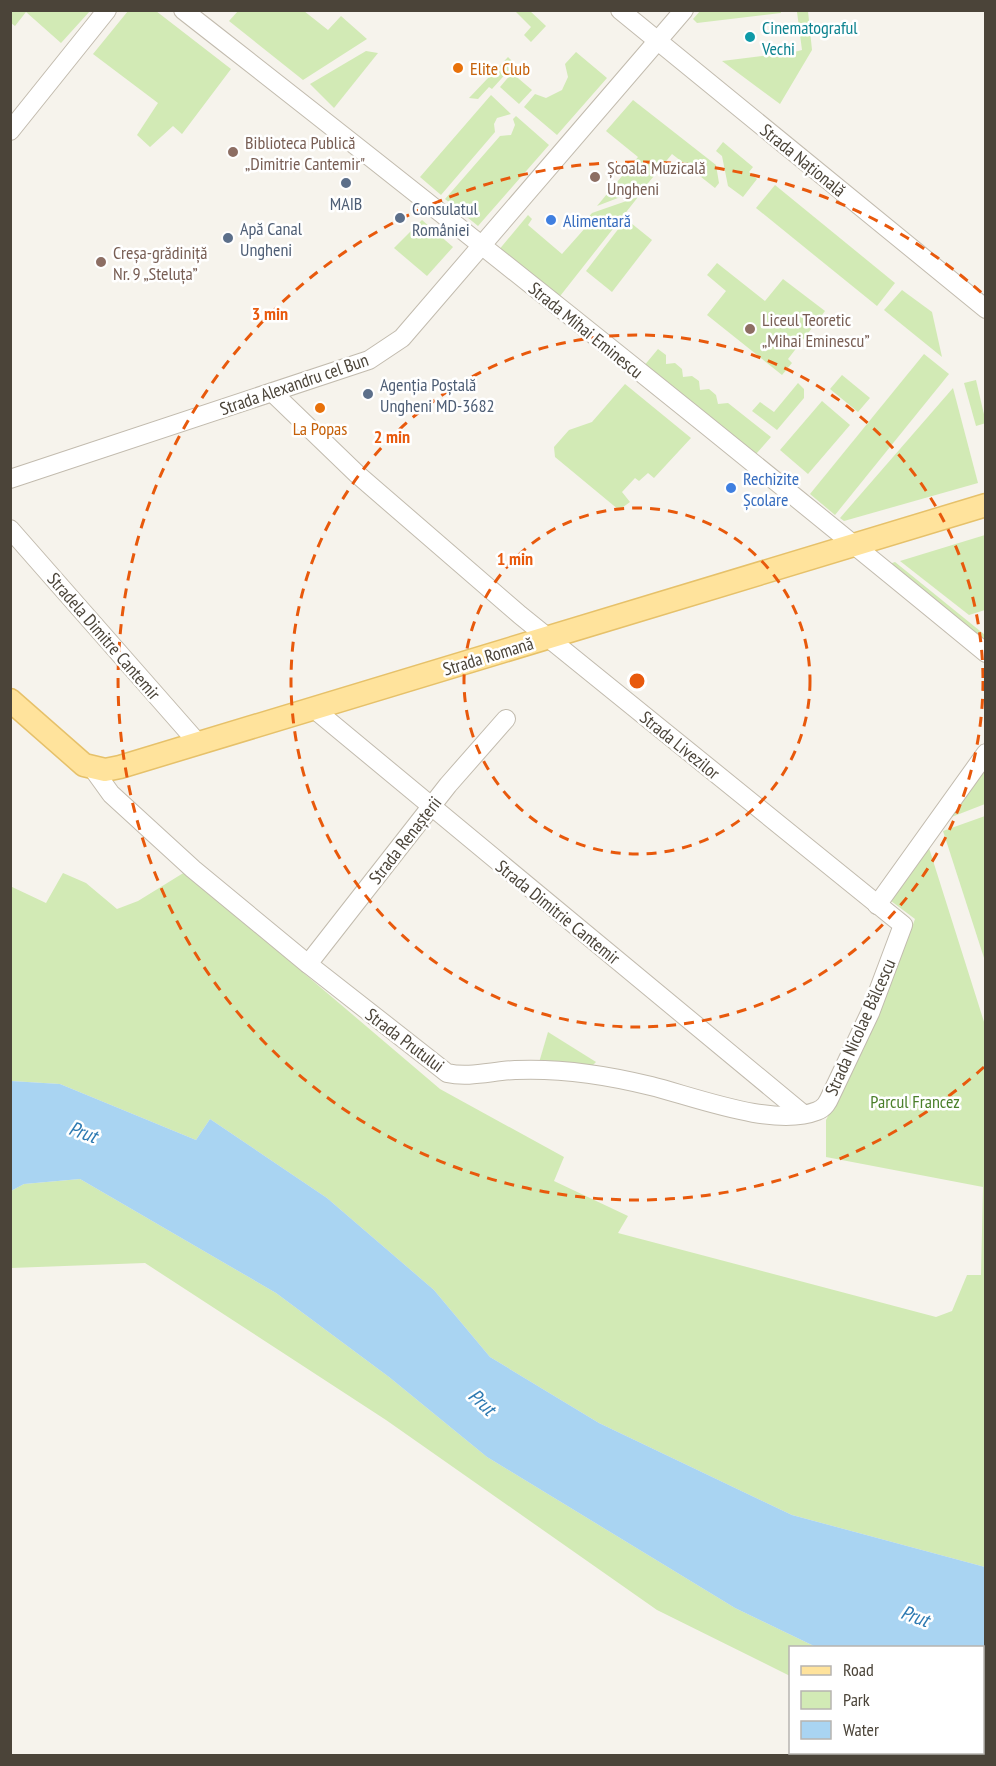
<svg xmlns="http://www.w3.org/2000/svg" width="996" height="1766" font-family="'PT Sans Narrow',sans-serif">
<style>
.green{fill:#d2eab5}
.water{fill:#a9d4f2}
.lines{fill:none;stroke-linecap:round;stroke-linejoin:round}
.minor-casing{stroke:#c2bbae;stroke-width:20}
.major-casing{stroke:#e6c16a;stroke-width:25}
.minor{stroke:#fff;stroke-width:18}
.major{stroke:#ffe39c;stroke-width:22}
.ring{fill:none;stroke:#e8590c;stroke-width:3;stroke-dasharray:10 8}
.culture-dot{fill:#0f9aa8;stroke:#fff;stroke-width:2}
.food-dot{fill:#e8710a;stroke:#fff;stroke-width:2}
.education-dot{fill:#8d6e63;stroke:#fff;stroke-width:2}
.service-dot{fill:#5c6f8a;stroke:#fff;stroke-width:2}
.shop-dot{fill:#3f7fe0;stroke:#fff;stroke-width:2}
.labels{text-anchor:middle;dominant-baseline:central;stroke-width:5;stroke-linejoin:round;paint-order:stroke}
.culture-label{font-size:18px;fill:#0d838f;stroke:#fff;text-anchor:start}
.food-label{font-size:18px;fill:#c56008;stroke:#fff;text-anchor:start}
.education-label{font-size:18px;fill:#785e54;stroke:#fff;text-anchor:start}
.street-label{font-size:18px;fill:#4b4439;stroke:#fff}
.service-label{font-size:18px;fill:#4e5e75;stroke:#fff;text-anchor:start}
.shop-label{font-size:18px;fill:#366cbe;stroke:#fff;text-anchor:start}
.park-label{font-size:18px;fill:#4a7f2a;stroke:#fff}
.water-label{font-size:20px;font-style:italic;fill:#2e7ab2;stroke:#fff}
.centre{fill:#e8590c;stroke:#fff;stroke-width:3}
.ring-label{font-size:18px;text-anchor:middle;font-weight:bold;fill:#e8590c;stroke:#fff;stroke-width:5;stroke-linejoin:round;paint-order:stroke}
</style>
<rect width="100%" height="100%" fill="#f6f3ec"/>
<g class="green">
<path d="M780,10L781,13L697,23L693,19L700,11Z"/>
<path d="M10,11L11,10L90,11L61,43L26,12L15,26L11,23Z"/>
<path d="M128,11H156L231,69L182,134L173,126L150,147L137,135L158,103L93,54Z"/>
<path d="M238,11H304L328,30L341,16L367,39L303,80L229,21Z"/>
<path d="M515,11H530L546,26L531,42L524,35L531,27Z"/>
<path d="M790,11H808L812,50L780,104L722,61L786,53L787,57L794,56V52L802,50L797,12Z"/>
<path d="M366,51L378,53L334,108L310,84Z"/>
<path d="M576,52L607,78L557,135L524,107L535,94L546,98L562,90L568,77L565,64Z"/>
<path d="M508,57L513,62L508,67L510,69L492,89L489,87L478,99L469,98Z"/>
<path d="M512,73L532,90L519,104L500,87Z"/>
<path d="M491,95L511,114L497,118L494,124L495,132L441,195L420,177Z"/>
<path d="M633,100L716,165L719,183L715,188L672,154L644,188L597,206L638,157L606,131Z"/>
<path d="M516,116L549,145L478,226L445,199L500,136L511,135L515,125L513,119Z"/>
<path d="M723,142L753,167L749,172L757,179L743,197L728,186L722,156L716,151Z"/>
<path d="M775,185L895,283L877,306L756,208Z"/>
<path d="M638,197L557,300L498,251L528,215L532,219L528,225L562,254L586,227L583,223L592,213Z"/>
<path d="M626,219L652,240L612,292L586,271Z"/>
<path d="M422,220L453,247L427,276L394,248Z"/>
<path d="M717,263L765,301L783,279L825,311L788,359L792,363L782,375L707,315L726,291L707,275Z"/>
<path d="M902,290L932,312L942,357L884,310Z"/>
<path d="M658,349L666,355V364L675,363L682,369L683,377L692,376L699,381L700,390L709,389L716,395L718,404L728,403L771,437L756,454L643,367Z"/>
<path d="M924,354L949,374L835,515L810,494Z"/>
<path d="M842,375L870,398L858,412L830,389Z"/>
<path d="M976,380L986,423L976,426L964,383Z"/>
<path d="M798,383L804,389V398L777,430L752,411L760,402L774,412Z"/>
<path d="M625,384L691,438L654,478L648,473L639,481L635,478L622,492L630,502L619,510L555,457L554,447L569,430L592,422Z"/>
<path d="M953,388L978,483L844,521L840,518Z"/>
<path d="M822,401L850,425L808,474L780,450Z"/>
<path d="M985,535V610L969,615L900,561Z"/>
<path d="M895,562L985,635V641L889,564Z"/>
<path d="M985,768V804L949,818Z"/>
<path d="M985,816H986L985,961L943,831Z"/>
<path d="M929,848L985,1025V1567L792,1515L599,1423L490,1357L434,1290L327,1198L210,1119L196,1140L60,1084L11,1081L10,886L46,903L63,873L86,883L117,909L138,901L185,872L440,1089L564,1157L554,1181L628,1216L618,1233L936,1317L952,1311L967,1275H981L983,1187L826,1157V1120L876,1022L915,919L891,901Z"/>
<path d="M548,1032L596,1062L590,1068L538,1066Z"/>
<path d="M80,1179L276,1293L389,1377L487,1457L735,1608L816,1647L790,1648V1676L657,1610L386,1420L145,1263L11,1268V1191L24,1184Z"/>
</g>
<path class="water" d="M11,1081L60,1084L196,1140L210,1119L327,1198L434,1290L490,1357L599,1423L792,1515L985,1567V1725L982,1724V1648L816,1647L735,1608L487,1457L389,1377L276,1293L80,1179L24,1184L11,1191Z"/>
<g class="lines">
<defs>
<g id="minor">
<path d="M183,10C453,221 721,435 986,653"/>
<path d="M620,10L986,309"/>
<path d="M10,131L107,10"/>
<path d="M10,479L369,360L402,338L684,10"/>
<path d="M10,529L198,743"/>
<path d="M313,708L803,1114"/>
<path d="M93,769L111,794L193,869L308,964L447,1073C469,1078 492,1071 515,1070C560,1068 607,1075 651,1086C695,1097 774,1128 817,1111C825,1108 828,1102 831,1095L870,1013L903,925L520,615L357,474L273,393"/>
<path d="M877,905L986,753"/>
<path d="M308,964L448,785L506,719"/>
</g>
<path id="major" d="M10,700L84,765L105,770L120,767L986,505"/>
</defs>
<use href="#minor" class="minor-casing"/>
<use href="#major" class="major-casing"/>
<use href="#minor" class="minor"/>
<use href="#major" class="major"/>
</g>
<g class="ring">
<circle cx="637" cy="681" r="173"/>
<circle cx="637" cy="681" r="346"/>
<path d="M984 1067A519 519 0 1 1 984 295"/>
</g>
<circle class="culture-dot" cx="750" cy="37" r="6"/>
<g class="food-dot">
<circle cx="458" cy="68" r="6"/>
<circle cx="320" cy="408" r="6"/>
</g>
<g class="education-dot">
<circle cx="233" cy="152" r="6"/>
<circle cx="595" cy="177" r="6"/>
<circle cx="101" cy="262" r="6"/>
<circle cx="750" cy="329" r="6"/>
</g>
<g class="service-dot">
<circle cx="346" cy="183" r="6"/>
<circle cx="400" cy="218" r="6"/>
<circle cx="228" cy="238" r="6"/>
<circle cx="368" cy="394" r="6"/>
</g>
<g class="shop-dot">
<circle cx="551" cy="220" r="6"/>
<circle cx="731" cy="488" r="6"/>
</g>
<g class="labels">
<g class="culture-label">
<text x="762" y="27">Cinematograful<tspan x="762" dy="21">Vechi</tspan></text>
</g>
<g class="food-label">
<text x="470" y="68">Elite Club</text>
<text x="320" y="428" text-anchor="middle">La Popas</text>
</g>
<g class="education-label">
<text x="245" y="142">Biblioteca Publică<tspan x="245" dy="21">„Dimitrie Cantemir"</tspan></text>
<text x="607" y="167">Școala Muzicală<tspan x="607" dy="21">Ungheni</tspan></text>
<text x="113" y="252">Creșa-grădiniță<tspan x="113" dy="21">Nr. 9 „Steluța”</tspan></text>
<text x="762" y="319">Liceul Teoretic<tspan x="762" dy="21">„Mihai Eminescu”</tspan></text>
</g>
<g class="street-label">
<text transform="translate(803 160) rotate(39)">Strada Națională</text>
<text transform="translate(586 330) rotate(39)">Strada Mihai Eminescu</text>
<text transform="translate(294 384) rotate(-19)">Strada Alexandru cel Bun</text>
<text transform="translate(104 636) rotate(49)">Stradela Dimitre Cantemir</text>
<text transform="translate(488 656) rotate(-17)">Strada Romană</text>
<text transform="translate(680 745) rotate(39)">Strada Livezilor</text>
<text transform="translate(405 840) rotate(-52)">Strada Renașterii</text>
<text transform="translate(558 912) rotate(39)">Strada Dimitrie Cantemir</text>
<text transform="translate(860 1027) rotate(-66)">Strada Nicolae Bălcescu</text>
<text transform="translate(405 1040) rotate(37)">Strada Prutului</text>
</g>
<g class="service-label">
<text x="346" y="203" text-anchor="middle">MAIB</text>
<text x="412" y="208">Consulatul<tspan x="412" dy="21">României</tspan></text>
<text x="240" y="228">Apă Canal<tspan x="240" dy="21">Ungheni</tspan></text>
<text x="380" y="384">Agenția Poștală<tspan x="380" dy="21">Ungheni MD-3682</tspan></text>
</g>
<g class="shop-label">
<text x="563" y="220">Alimentară</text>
<text x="743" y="478">Rechizite<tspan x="743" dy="21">Școlare</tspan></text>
</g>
<g class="park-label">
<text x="915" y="1101">Parcul Francez</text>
</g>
<g class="water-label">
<text transform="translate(83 1132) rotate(20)">Prut</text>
<text transform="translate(482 1402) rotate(43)">Prut</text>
<text transform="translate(915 1616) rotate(20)">Prut</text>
</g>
</g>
<circle cx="637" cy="681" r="9" class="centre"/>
<g class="ring-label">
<text x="270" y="320">3 min</text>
<text x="392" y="443">2 min</text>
<text x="515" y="565">1 min</text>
</g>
<rect width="996" height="1766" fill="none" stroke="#4b4439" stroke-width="24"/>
<rect x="789" y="1646" width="195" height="108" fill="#ffffff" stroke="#b7b4b0" stroke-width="1.5"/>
<rect x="801" y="1666" width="30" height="9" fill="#ffe39c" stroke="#b7b4b0" stroke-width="1.5"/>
<text x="843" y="1676" font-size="18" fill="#4b4439">Road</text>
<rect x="801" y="1691" width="30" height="18" fill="#d2eab5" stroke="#b7b4b0" stroke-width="1.5"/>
<text x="843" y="1706" font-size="18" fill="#4b4439">Park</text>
<rect x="801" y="1721" width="30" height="18" fill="#a9d4f2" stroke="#b7b4b0" stroke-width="1.5"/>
<text x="843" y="1736" font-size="18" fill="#4b4439">Water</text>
</svg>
